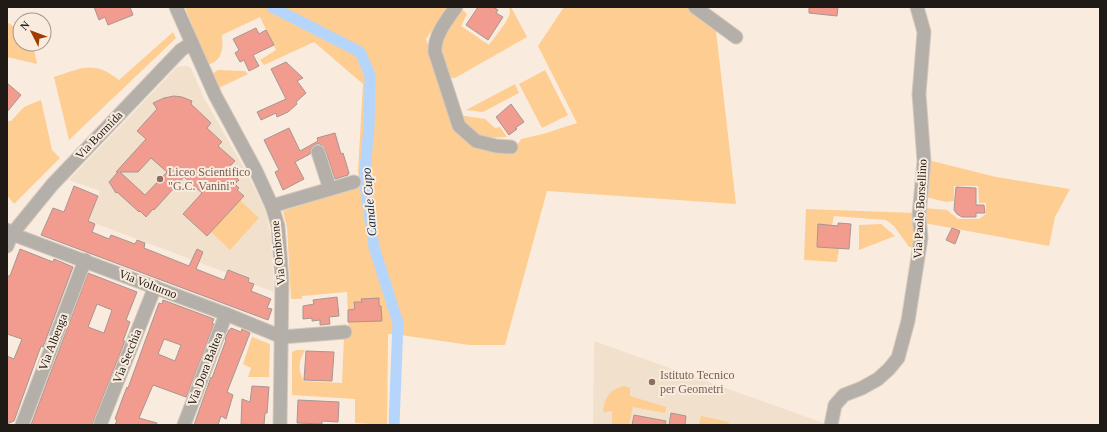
<svg xmlns="http://www.w3.org/2000/svg" width="1107" height="432" font-family="'Times New Roman',serif">
<style>
.built{fill:#f1e0cb}
.green{fill:#fecd91}
.lines{fill:none;stroke-linecap:round;stroke-linejoin:round}
.canal{stroke:#b6d5fb;stroke-width:11}
.building{fill:#f19c8f;stroke:#a89592;fill-rule:evenodd}
.minor-casing{stroke:#d6cabe;stroke-width:15}
.minor{stroke:#b5afa9;stroke-width:13}
.education-dot{fill:#8d6e63;stroke:#f9ecde;stroke-width:1.5}
.labels{text-anchor:middle;dominant-baseline:central;stroke-width:4;stroke-linejoin:round;paint-order:stroke}
.street-label{font-size:12px;fill:#1f1a15;stroke:#f9ecde}
.education-label{font-size:12px;fill:#785e54;stroke:#f9ecde;text-anchor:start}
.water-label{font-size:13px;font-style:italic;fill:#0a2e55;stroke:#f9ecde}
</style>
<rect width="100%" height="100%" fill="#f9ecde"/>
<g class="built">
<path d="M187,66L191,68L193,73L204,98L249,177L265,209L271,236L274,292L248,282L249,277L245,275L228,270L227,273L89,221L100,191L69,180L177,67Z"/>
<path d="M594,341L826,424V425H593Z"/>
</g>
<g class="green">
<path d="M185,7H448L426,39L457,130L495,148L511,155L521,139L543,134L577,123L538,46L564,7H686L716,31L736,204L547,191L505,345H469L394,334H388L387,425L355,423V399L292,395V352L297,350H305C299,361 297,369 304,381L342,383L344,338L349,337L347,292L302,296V299H291L287,227L283,211L360,187L358,171L363,84L314,42L264,65L260,60L276,50L260,17L222,35C223,49 223,60 208,65Z"/>
<path d="M509,7H511L527,37L455,78L447,77L439,55L440,40L461,8L467,14L461,26L489,45L504,25L510,14Z"/>
<path d="M7,22L20,31V44H33L37,64L7,57Z"/>
<path d="M173,32L176,38L69,140L54,77C82,68 94,60 119,80Z"/>
<path d="M218,70L245,71L248,74L219,88L212,74Z"/>
<path d="M545,70L568,115L542,128L519,84Z"/>
<path d="M515,84L519,93L483,112L466,110Z"/>
<path d="M41,100L52,150L60,158L14,204L7,195V121H11L24,107Z"/>
<path d="M459,116H465L485,119L495,128L500,127L507,137L486,138L477,136Z"/>
<path d="M928,160L996,177L1070,189L1055,217L1049,246L924,223L925,208L947,210L958,219H979L986,214V203H979L978,186H954V201L946,202L925,197Z"/>
<path d="M240,200L259,218L230,250L211,232Z"/>
<path d="M806,209L915,213L914,248L909,247L894,226L886,220L834,216L832,225H818L817,246L839,248L837,262L804,260Z"/>
<path d="M881,224L895,236L859,250V225Z"/>
<path d="M252,337L270,344L269,377H248L251,368L243,364Z"/>
<path d="M624,386L630,388V396L666,407L665,413L633,407L629,425H612V411L603,412C605,397 609,390 624,386Z"/>
<path d="M701,416L729,422L728,425H699Z"/>
</g>
<g class="lines">
<path class="canal" d="M272,7L360,52L370,75L369,128L364,179L374,247L398,323L394,425"/>
</g>
<g class="building">
<path d="M94,7H130L133,15L108,25L105,17L99,20Z"/>
<path d="M478,7H493L498,10L496,13L503,17L488,40L466,25Z"/>
<path d="M809,7H838L837,16L809,13Z"/>
<path d="M256,28L259,34L266,30L274,45L253,55L259,66L249,71L244,60L240,62L235,53L239,50L233,39Z"/>
<path d="M286,62L303,78L297,81L306,93L296,102L297,104L288,112L277,117L276,113L261,120L257,112L286,99L271,69Z"/>
<path d="M7,83L21,95L7,112Z"/>
<path d="M174,96L182,97L192,101L191,104L211,123L207,128L222,142L218,146L235,161L227,169L239,180L235,184L239,188L237,190L244,196L207,236L183,214L202,193L184,177L154,210L153,209L146,217L140,211L139,212L117,192L116,193L109,182L118,172H116L146,139L137,131L157,109L153,103L164,98ZM151,158L167,172L145,195L120,172H138Z"/>
<path d="M511,104L524,122L515,128L517,129L509,135L496,117Z"/>
<path d="M289,128L300,151L318,141L317,138L335,133L341,154L343,153L349,173L348,175L335,179L325,149L320,144H316L312,147L310,154L295,162L304,179L283,190L275,172L279,170L264,140Z"/>
<path d="M74,186L98,196L88,221L95,224L92,232L109,239L111,235L135,244L137,240L145,243L144,248L189,266L197,249L203,252L196,269L224,280L228,270L249,278L248,282L254,284L251,291L271,299L267,308L272,309L268,320L41,235L53,208L64,212Z"/>
<path d="M956,187L976,188V205H984L985,213H976V217H962L957,214L954,210Z"/>
<path d="M838,223L851,224L849,249L817,247L818,224L838,226Z"/>
<path d="M952,228L960,231L955,244L946,240Z"/>
<path d="M20,249L53,262L54,259L73,267L43,347L41,346L14,421L7,424V356L14,359L22,339L7,334V276H10Z"/>
<path d="M88,273L137,292L126,320L130,322L123,341H125L123,346L92,425H31ZM97,304L112,310L104,333L88,327Z"/>
<path d="M337,297L339,316L329,317L330,324L320,325V320L312,321V318L303,319V306L314,304L313,300Z"/>
<path d="M379,298V306H381L382,321L348,322V310L355,309L354,302H362L361,299Z"/>
<path d="M163,300L214,319L212,323L214,324L187,396L186,397L153,385L139,418L157,423L156,425H115L117,420L115,419L123,397L127,387L128,388L159,303L162,304ZM164,339L181,345L175,361L158,354Z"/>
<path d="M231,328L241,332L242,329L250,333L227,392L233,395L226,419L221,416L218,425H194L211,377L212,378L226,340L225,339L229,330H230Z"/>
<path d="M306,351L334,352L332,381L304,380Z"/>
<path d="M252,386L269,387L267,413H265L264,425L241,424L242,399L250,402Z"/>
<path d="M298,400L339,402L338,422L322,421V424L297,423Z"/>
<path d="M671,413L686,416L685,425H669Z"/>
<path d="M634,415L666,421L665,425H632Z"/>
</g>
<g class="lines">
<defs>
<g id="minor">
<path d="M176,7L215,95L256,171L272,206L278,226L282,279L280,425"/>
<path d="M456,7C447,20 434,35 435,52L459,126L476,141L496,146L511,147"/>
<path d="M695,7L736,37"/>
<path d="M318,152L330,189"/>
<path d="M272,206L354,182"/>
<path d="M7,230L12,234L226,314L282,337L345,332"/>
<path d="M7,246L12,234L52,185L181,50L192,43"/>
<path d="M22,425L85,260"/>
<path d="M100,425L155,287"/>
<path d="M184,425L226,314"/>
<path d="M831,425L835,405L844,395L862,388L878,379L889,369L898,358L908,321L921,238L919,215L924,161L919,94L924,32L917,7"/>
</g>
</defs>
<use href="#minor" class="minor-casing"/>
<use href="#minor" class="minor"/>
</g>
<g class="education-dot">
<circle cx="160" cy="179" r="4"/>
<circle cx="652" cy="382" r="4"/>
</g>
<g class="labels">
<g class="street-label">
<text transform="translate(99 135) rotate(-46)">Via Bormida</text>
<text transform="translate(920 209) rotate(-87)">Via Paolo Borsellino</text>
<text transform="translate(278 253) rotate(-96)">Via Ombrone</text>
<text transform="translate(148 284) rotate(21)">Via Volturno</text>
<text transform="translate(53 342) rotate(-69)">Via Albenga</text>
<text transform="translate(127 356) rotate(-68)">Via Secchia</text>
<text transform="translate(205 369) rotate(-69)">Via Dora Baltea</text>
</g>
<g class="education-label">
<text x="168" y="172">Liceo Scientifico<tspan x="168" dy="14">"G.C. Vanini"</tspan></text>
<text x="660" y="375">Istituto Tecnico<tspan x="660" dy="14">per Geometri</tspan></text>
</g>
<g class="water-label">
<text transform="translate(369 202) rotate(-95)">Canale Cupo</text>
</g>
</g>
<rect width="1107" height="432" fill="none" stroke="#1f1a15" stroke-width="16"/>
<g transform="translate(32 32) rotate(312)"><circle r="19" fill="#f9ecde" stroke="#a2988e"/>
<path d="M0-3L7 15L0 10L-7 15Z" fill="#9f3c00"/>
<text y="-6" font-size="11" font-weight="bold" text-anchor="middle" fill="#1f1a15">N</text>
</g>
</svg>
